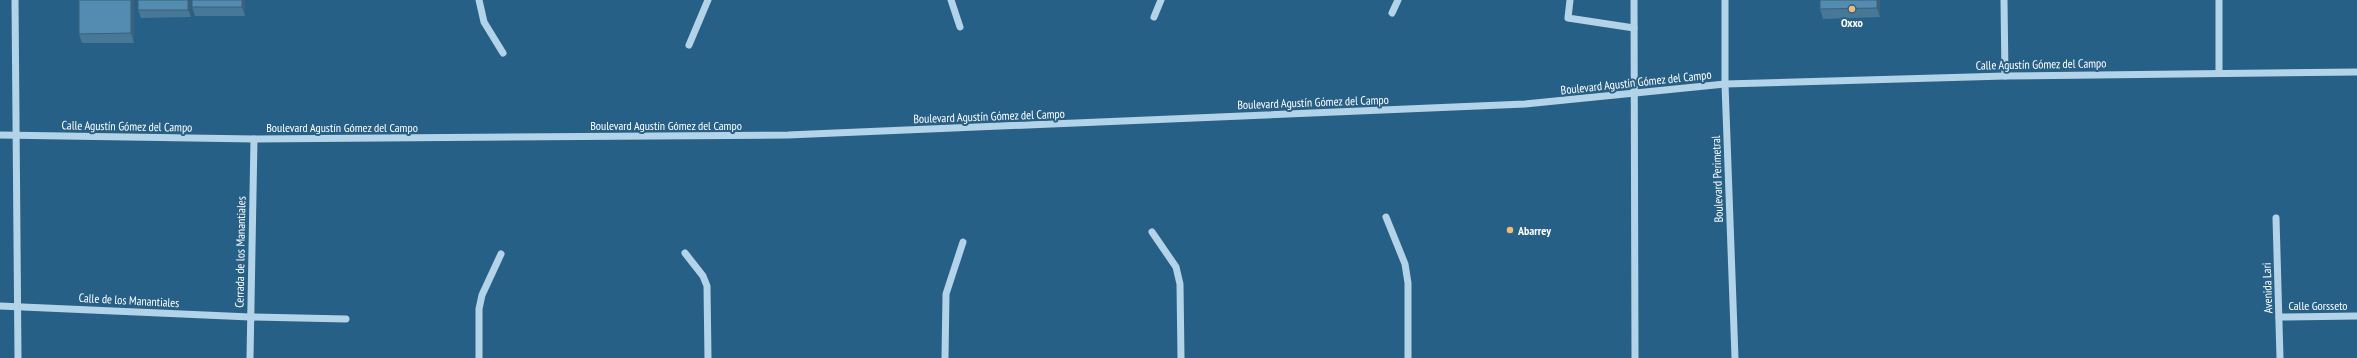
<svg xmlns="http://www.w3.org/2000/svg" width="2357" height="358" font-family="'PT Sans Narrow',sans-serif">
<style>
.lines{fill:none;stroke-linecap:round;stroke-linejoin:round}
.minor{stroke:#b3d3e8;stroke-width:7}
.wall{fill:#487897}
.shaded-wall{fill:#3b617b}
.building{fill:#548bb0;stroke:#3b617b}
.poi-dot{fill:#f0bb79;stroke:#276086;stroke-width:1.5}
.labels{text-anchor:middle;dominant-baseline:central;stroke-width:4;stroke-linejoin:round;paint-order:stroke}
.poi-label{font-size:12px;font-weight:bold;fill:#fff;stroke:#276086}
.street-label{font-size:12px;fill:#fff;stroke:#276086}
</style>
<rect width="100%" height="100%" fill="#276086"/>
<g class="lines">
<g class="minor">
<path d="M15,0L18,358"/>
<path d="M479,0L484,22L503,53"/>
<path d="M951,0L960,27"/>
<path d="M1570,0L1568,18L1634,28"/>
<path d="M1634,0L1635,358"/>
<path d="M1725,0V84L1735,358"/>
<path d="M2004,0L2005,76"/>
<path d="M2219,0V72"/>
<path d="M1392,13L1398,0"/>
<path d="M1154,17L1161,0"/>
<path d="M689,45L708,0"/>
<path d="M0,135L254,139L788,135L1525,104L1725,84L2005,76L2357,72"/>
<path d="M1386,217L1405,264L1408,283V358"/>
<path d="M2276,218L2280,358"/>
<path d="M1152,232L1176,267L1180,284L1181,358"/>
<path d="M685,253L703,276L707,286L708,358"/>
<path d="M0,306L250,317L346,319"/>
<path d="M2279,317L2357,316"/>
<path d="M250,358L254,139"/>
<path d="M479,358V309L482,295L501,254"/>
<path d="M945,358L946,294L963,242"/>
</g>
</g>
<g class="wall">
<path d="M134,0V43H82L79,34Z"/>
<path d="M138,0H191V17L141,18L138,10Z"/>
<path d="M245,0V16H195L192,7Z"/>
<path d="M1880,0V17L1823,19L1820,9Z"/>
</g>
<g class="shaded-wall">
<path d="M131,0H134V43L131,33Z"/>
<path d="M188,0H191V17L188,10Z"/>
<path d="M242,0H245V16L242,7Z"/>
<path d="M1877,0H1880V17L1877,8Z"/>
</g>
<g class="building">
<path d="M79,0H131V33L79,34Z"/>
<rect x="138" y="0" width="50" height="10"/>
<rect x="192" y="0" width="50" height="7"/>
<path d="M1820,0H1877V8L1820,9Z"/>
</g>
<g class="poi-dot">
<circle cx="1852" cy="9" r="4"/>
<circle cx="1510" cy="230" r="4"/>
</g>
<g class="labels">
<g class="poi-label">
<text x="1852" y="22">Oxxo</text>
<text x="1518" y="230" text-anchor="start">Abarrey</text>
</g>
<g class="street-label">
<text transform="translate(2041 64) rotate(-1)">Calle Agustín Gómez del Campo</text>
<text transform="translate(1636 82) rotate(-6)">Boulevard Agustín Gómez del Campo</text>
<text transform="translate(1313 102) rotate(-2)">Boulevard Agustín Gómez del Campo</text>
<text transform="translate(989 116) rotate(-2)">Boulevard Agustín Gómez del Campo</text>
<text x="666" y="125">Boulevard Agustín Gómez del Campo</text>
<text transform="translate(127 126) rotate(1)">Calle Agustín Gómez del Campo</text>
<text x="342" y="127">Boulevard Agustín Gómez del Campo</text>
<text transform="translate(1717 179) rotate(-92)">Boulevard Perimetral</text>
<text transform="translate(240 252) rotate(-89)">Cerrada de los Manantiales</text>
<text transform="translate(2267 288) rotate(-92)">Avenida Lari</text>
<text transform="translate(129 300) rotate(3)">Calle de los Manantiales</text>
<text x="2318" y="305">Calle Gorsseto</text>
</g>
</g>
</svg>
